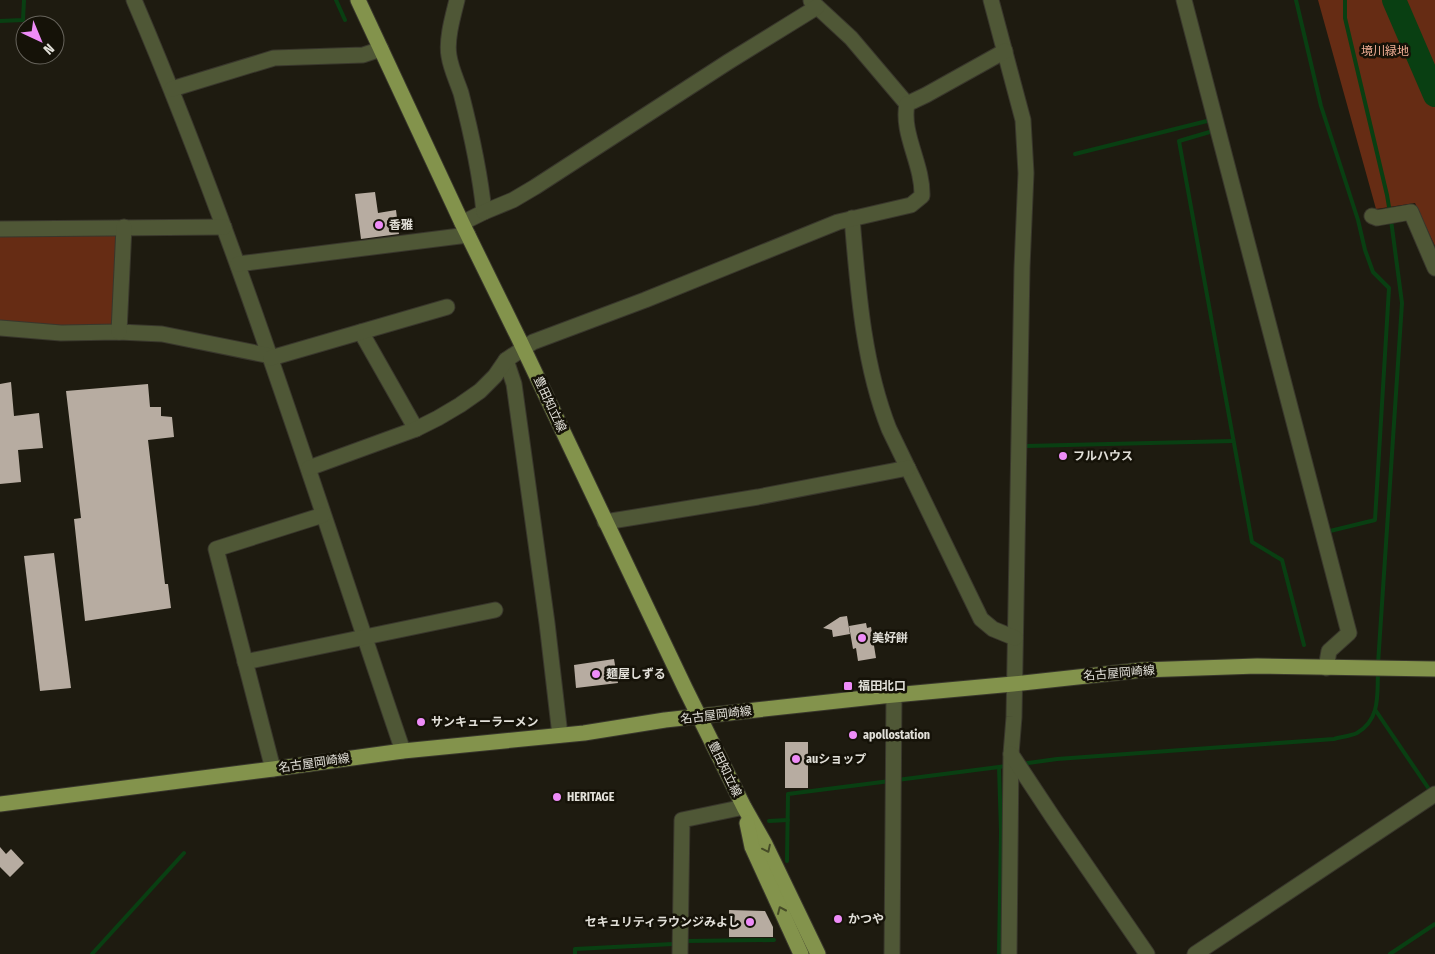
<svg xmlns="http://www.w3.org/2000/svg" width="1435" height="954" font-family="'Fira Sans Condensed','Noto Sans JP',sans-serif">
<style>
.green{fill:#662c14}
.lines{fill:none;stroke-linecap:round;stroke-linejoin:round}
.stream{stroke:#093f12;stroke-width:4}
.river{stroke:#093f12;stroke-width:24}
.building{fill:#b7aca1}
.minor-casing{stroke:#39372c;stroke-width:17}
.major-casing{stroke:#39372c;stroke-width:17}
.minor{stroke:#4f5736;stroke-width:15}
.major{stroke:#83934c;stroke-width:15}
.oneway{stroke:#464c27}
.poi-dot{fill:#ee8cf8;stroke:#151208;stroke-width:2}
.labels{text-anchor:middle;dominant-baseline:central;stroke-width:5;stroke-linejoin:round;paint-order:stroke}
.park-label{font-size:12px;fill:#f1ae95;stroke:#151208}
.poi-label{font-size:12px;font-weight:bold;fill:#e2e0d9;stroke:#151208;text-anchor:start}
.street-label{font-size:12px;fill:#e2e0d9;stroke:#151208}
</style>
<rect width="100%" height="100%" fill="#1e1b10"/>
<g class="green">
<path d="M1318,0H1435V246L1415,203L1376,209Z"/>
<path d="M122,230L117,329L0,324V232Z"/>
</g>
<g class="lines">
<g class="stream">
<path d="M336,0L345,20"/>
<path d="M1296,0L1321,106L1358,220L1365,250L1373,272L1389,288L1375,520L1330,531"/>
<path d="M1345,0V18L1387,195L1390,213"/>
<path d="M0,21L23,20L24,0"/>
<path d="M1213,131L1179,141L1252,542L1282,560L1304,645"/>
<path d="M1075,154L1207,121L1210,118"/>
<path d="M1026,446L1233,441"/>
<path d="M1378,664L1402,303L1391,220"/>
<path d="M1376,711L1431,792"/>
<path d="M1021,764L1057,759L1334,739C1341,737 1351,736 1357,733C1381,719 1377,694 1378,671"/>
<path d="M897,780L999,767"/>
<path d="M769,821L788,820"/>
<path d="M787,861L788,794L890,781"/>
<path d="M686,941L774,940"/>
<path d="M92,954L184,853"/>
<path d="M575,954V949L673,944"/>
<path d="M999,954L1001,831L999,767L1006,766"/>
<path d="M1390,954L1435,924"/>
</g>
<path class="river" d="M1394,0L1435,95"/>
</g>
<g class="building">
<path d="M375,192L378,213L396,210L399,234L361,239L355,194Z"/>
<path d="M11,382L14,416L39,413L43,448L18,450L21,482L0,484V384Z"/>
<path d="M148,384L150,407H161V416L172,417L174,437L148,440L165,584H168L171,608L85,621L74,519L81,518L66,391Z"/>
<path d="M54,553L71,688L40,691L24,556Z"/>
<path d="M847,616L850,634L833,637L832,630L823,628L840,617Z"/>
<path d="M866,623L867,628L871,627L876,658L858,661L856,648L853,649L849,626Z"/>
<path d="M614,659L618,683L576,688L574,665Z"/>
<rect x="785" y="742" width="23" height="46"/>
<path d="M0,847L6,854L11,849L24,863L10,877L0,867Z"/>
<path d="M729,910L765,911L773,927V937H729Z"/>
</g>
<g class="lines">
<defs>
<g id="minor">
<path d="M134,0C239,245 317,499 403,751"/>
<path d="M457,0C453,16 446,40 449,56C451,69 457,81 461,93C471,132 480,172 484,212L462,223"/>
<path d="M991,0L1023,120L1026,173L1022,268L1014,717L1011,754L1009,954"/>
<path d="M1184,0L1349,633L1329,651L1326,668"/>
<path d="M811,1L851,38L907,104"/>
<path d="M172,89L274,58L363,55L381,49"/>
<path d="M907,104L926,95L1005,51"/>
<path d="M484,212L513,200L535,187L728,62L817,7"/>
<path d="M1372,216L1377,218L1411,212L1435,268"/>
<path d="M852,218C858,289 863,363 889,429L981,619L993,629L1015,638"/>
<path d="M0,229L224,227"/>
<path d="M238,264L468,235"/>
<path d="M0,328L61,333L119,332L162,334L271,356"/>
<path d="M119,332L124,227"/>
<path d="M361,332L416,429"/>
<path d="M271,358L447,307"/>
<path d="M506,360L514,384L547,623L560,735"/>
<path d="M309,468L416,429L438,418L460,405L480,391L495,376L506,360L533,342L645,300L838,222L911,205L922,196C923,164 901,134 907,104"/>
<path d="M605,522L758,497L908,468"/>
<path d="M245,662L495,610"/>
<path d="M1011,754L1054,819L1147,954"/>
<path d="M273,769L216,549L323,515"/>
<path d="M680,954L682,820L744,807"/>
<path d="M892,954L894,695"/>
<path d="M1195,954L1435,794"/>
</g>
<g id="major">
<path d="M358,0L462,223L519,339L685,688L744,807L765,844L818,954"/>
<path d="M0,804L273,769L403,751L584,733L665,720L883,696L1013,684L1142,670L1257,666L1435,669"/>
<path d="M747,823L752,847L801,954"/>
</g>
</defs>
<use href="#minor" class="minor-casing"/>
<use href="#major" class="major-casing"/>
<use href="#minor" class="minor"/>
<use href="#major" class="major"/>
</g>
<defs><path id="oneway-chevron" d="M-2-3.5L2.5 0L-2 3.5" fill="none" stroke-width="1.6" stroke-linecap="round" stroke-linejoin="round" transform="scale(1.25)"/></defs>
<g class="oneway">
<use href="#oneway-chevron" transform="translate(767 849) rotate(64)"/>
<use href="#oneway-chevron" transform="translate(781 910) rotate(-114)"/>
</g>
<g class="poi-dot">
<circle cx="379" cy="225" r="5"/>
<circle cx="1063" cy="456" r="5"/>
<circle cx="862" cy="638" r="5"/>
<circle cx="596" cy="674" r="5"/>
<rect x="843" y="681" width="10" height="10" rx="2.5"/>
<circle cx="421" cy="722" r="5"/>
<circle cx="853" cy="735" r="5"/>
<circle cx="796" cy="759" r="5"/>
<circle cx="557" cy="797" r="5"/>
<circle cx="838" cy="919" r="5"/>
<circle cx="750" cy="922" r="5"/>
</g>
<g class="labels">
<g class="park-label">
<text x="1385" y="51">境川緑地</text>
</g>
<g class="poi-label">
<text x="389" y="225">香雅</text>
<text x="1073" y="456">フルハウス</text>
<text x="872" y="638">美好餅</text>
<text x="606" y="674">麺屋しずる</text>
<text x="858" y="686">福田北口</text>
<text x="431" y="722">サンキューラーメン</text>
<text x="863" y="735">apollostation</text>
<text x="806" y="759">auショップ</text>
<text x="567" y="797">HERITAGE</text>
<text x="848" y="919">かつや</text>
<text x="740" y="922" text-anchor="end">セキュリティラウンジみよし</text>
</g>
<g class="street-label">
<text transform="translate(550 404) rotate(65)">豊田知立線</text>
<text transform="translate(1119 673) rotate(-5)">名古屋岡崎線</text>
<text transform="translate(716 715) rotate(-7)">名古屋岡崎線</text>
<text transform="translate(314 763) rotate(-8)">名古屋岡崎線</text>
<text transform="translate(725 769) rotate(64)">豊田知立線</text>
</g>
</g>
<g transform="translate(40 40) rotate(136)"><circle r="24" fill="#151208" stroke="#67645c"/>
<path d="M0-4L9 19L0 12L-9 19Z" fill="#ee8cf8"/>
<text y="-8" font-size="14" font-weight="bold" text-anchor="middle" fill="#e2e0d9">N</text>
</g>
</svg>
